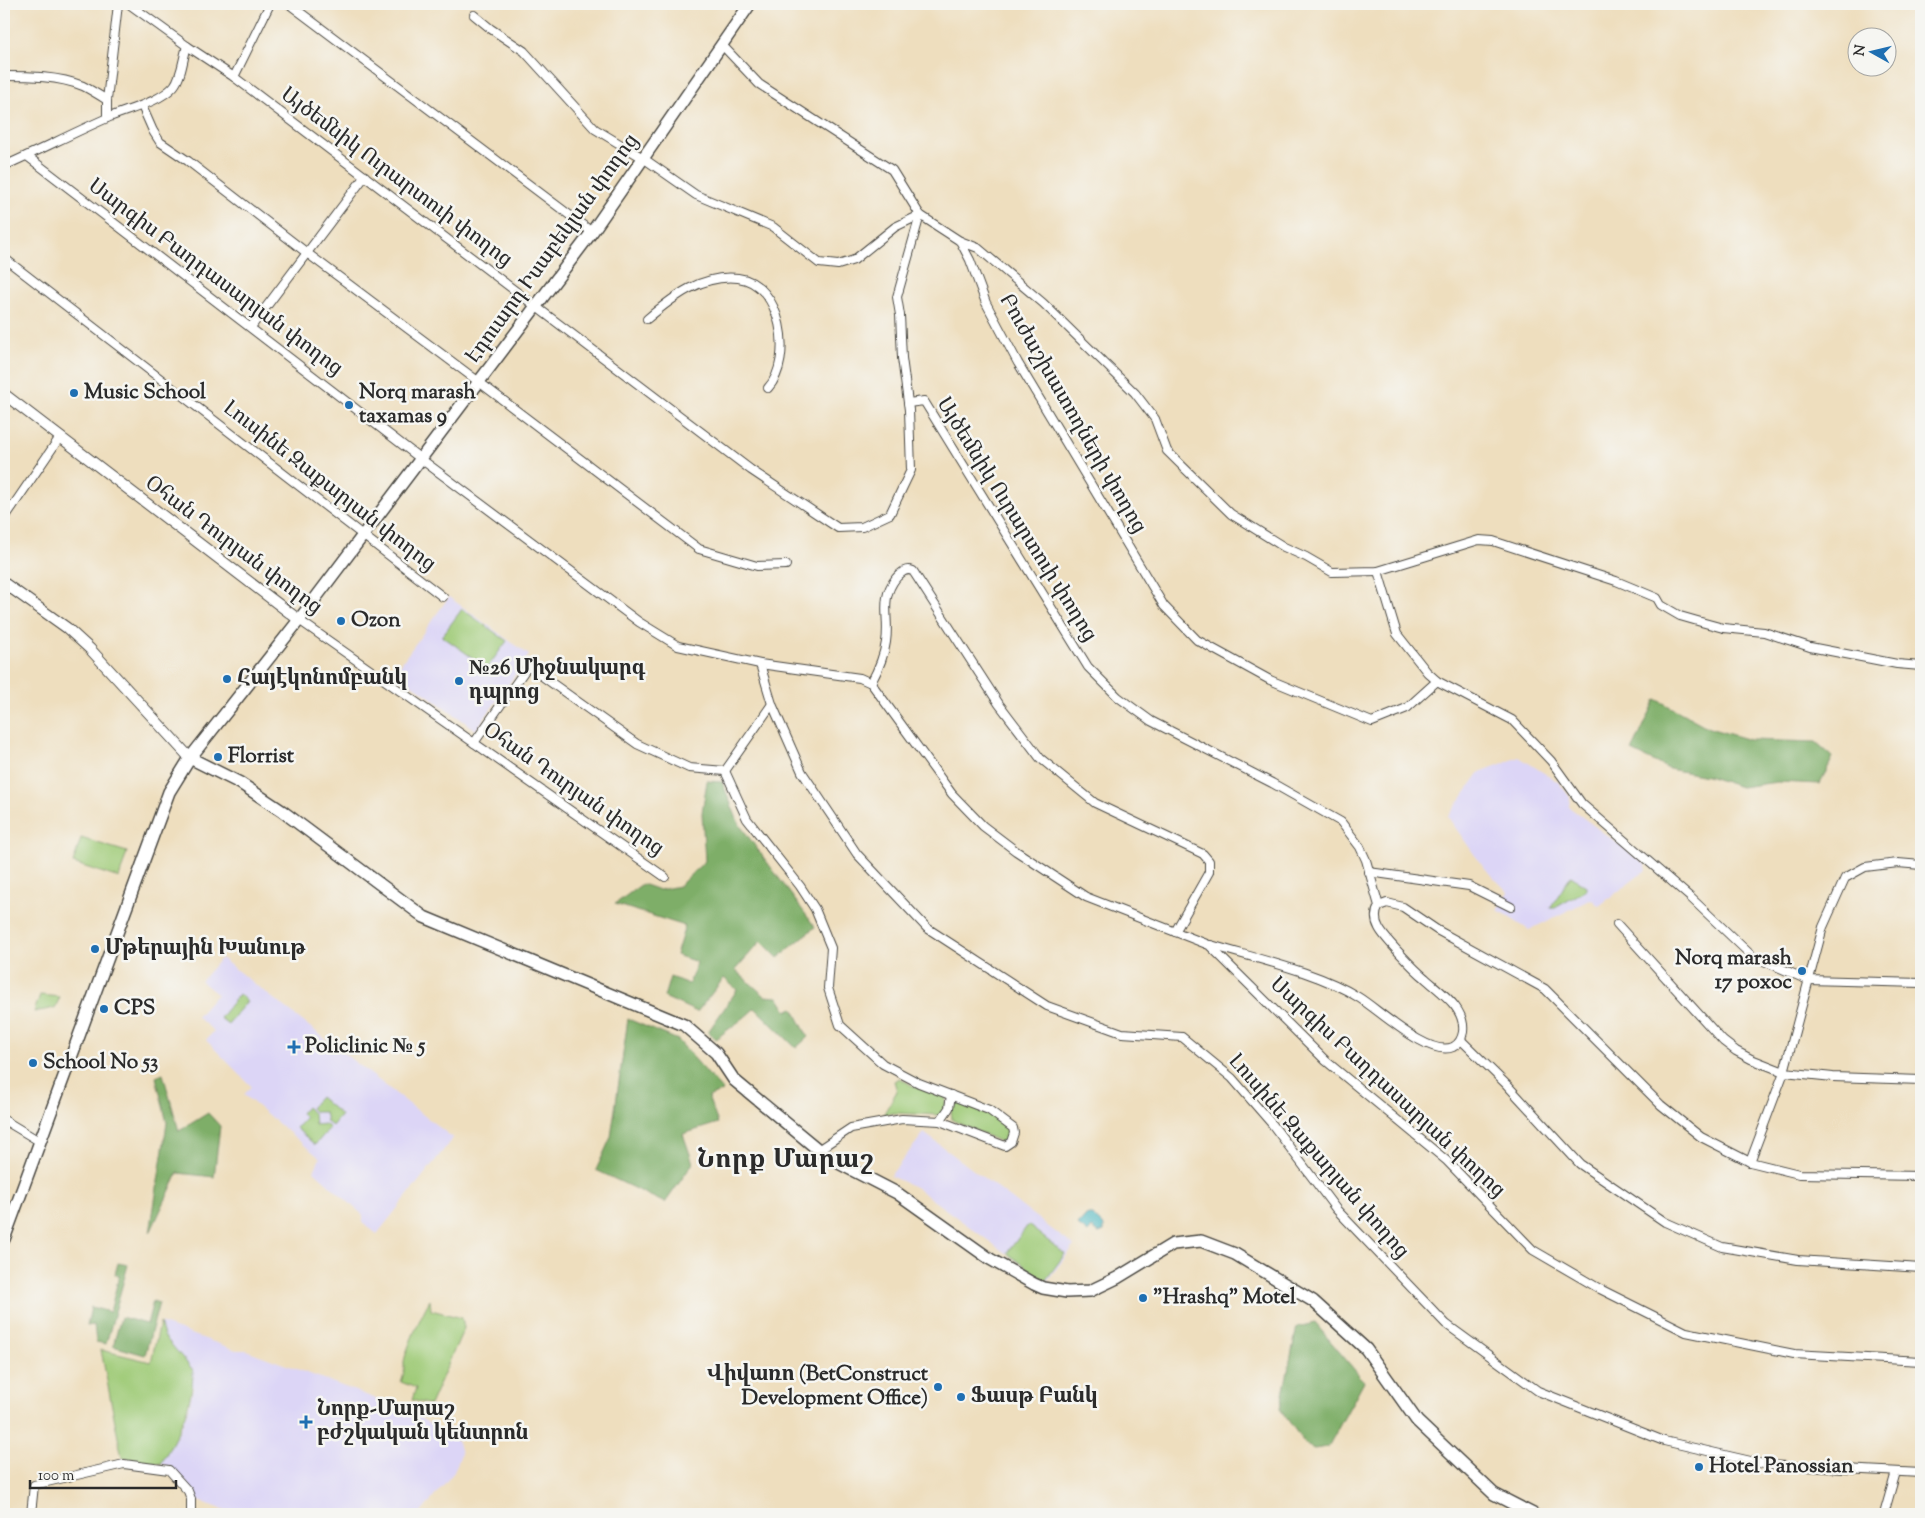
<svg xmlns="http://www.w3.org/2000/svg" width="1925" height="1518" font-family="'Sorts Mill Goudy','Noto Serif Armenian',serif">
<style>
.built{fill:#dcd5f6}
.green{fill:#9eca76;stroke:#647a50}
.forest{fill:#7eae67;stroke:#546c49}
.water{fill:#46b5be;stroke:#387074}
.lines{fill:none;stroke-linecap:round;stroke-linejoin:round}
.minor-casing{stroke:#484641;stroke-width:10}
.tertiary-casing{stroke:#484641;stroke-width:12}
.secondary-casing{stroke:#484641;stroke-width:14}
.minor{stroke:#fff;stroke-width:8}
.tertiary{stroke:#fff;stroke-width:10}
.secondary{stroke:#fff;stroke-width:11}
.poi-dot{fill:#1f6fb2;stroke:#f6f6f2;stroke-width:2}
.labels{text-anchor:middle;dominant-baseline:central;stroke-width:5;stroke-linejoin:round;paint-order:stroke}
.street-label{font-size:21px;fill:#2b2b2b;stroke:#f6f6f2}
.poi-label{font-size:21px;font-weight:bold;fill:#2b2b2b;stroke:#f6f6f2;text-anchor:start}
.district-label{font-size:26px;font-weight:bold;letter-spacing:1px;fill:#2b2b2b;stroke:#f6f6f2}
</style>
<rect width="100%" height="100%" fill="#f6f6f2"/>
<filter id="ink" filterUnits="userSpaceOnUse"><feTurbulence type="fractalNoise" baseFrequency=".02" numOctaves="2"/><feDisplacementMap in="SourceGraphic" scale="10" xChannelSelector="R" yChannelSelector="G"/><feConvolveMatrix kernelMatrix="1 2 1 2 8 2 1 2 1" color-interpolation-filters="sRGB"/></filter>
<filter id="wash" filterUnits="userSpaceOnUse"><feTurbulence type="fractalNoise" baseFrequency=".0096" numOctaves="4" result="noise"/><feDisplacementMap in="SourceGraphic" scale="20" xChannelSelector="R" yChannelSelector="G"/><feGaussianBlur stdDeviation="1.12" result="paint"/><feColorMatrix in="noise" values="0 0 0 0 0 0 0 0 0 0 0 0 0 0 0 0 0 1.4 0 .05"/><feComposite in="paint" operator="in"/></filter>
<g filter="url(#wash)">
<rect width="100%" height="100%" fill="#eedebe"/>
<g class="built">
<path d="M449,597L529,655L476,730L395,672Z"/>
<path d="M1519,757L1558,782L1570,797L1569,807L1646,865V870L1599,906L1591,899L1529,930L1498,910L1508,892L1481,864L1448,817L1480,772Z"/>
<path d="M221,958L453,1138L377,1234L363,1223V1215L314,1171L320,1158L244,1095L251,1086L206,1040L214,1031L197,1017L217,994L201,981Z"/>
<path d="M924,1133L1074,1246L1047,1281L1045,1282L915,1187L890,1176Z"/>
<path d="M160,1323L236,1350H246L411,1412L458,1442L461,1454L454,1472L420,1514H237L193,1499L187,1483L171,1467L161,1464L181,1427L189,1406L193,1388L164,1336Z"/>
</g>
<g class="green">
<path d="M462,609L507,641L487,668L442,636Z"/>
<path d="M81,838L127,852L119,878L73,863Z"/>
<path d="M1571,876L1586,886V890L1555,908H1550Z"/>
<path d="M239,994L247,1001L228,1024L220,1018Z"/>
<path d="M40,995L60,997L55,1008L34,1012Z"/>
<path d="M900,1078L911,1085L946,1097L945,1109L939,1115L893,1113L883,1115L897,1091L894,1081Z"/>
<path d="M320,1097L341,1115L332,1126L327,1122L325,1112H315L310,1108Z"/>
<path d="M956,1102H959L992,1116L1010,1131L1009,1138L1005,1142H1001L952,1120L951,1109Z"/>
<path d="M306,1107L314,1114L315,1125L325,1124L330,1128L315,1145L296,1128L305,1118L301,1113Z"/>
<path d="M1028,1225L1065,1254L1045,1281L1007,1253Z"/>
<path d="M430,1300L431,1310L462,1318L464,1328L430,1405L412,1400L416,1388L401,1382C404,1374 404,1370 404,1363C404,1353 424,1309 430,1300Z"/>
<path d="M160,1323L164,1336L193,1370C193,1407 178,1432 161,1464L122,1458L101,1350L151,1362Z"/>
</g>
<g class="forest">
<path d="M1656,699L1709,728L1750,740L1816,742L1833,757L1820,784L1777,782L1741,787L1707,776L1669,769L1632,751Z"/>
<path d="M707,781L722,782L739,824L815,927L778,958L761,941L735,970L765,996L778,997L787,1011L793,1008L808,1037L796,1048L755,1008C743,1020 729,1028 716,1039L708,1032L737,990L724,978L697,1012L664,997L670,977L689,984L697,962L676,955L685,926L615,904L642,884L659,890L679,886L705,861L702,813Z"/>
<path d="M628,1019L678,1040L723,1091L708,1097L718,1123L683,1134L693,1163L665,1203L596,1170L611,1137Z"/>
<path d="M163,1074L179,1131L208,1113L220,1126L214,1177L178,1173L150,1233L167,1123L156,1077Z"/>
<path d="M118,1263L128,1265L106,1344L96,1342L94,1325L87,1326L91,1307L110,1312L119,1276L115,1274Z"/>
<path d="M153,1301L159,1303L145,1355L113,1346L121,1317L147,1324Z"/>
<path d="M1315,1323L1364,1381L1328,1447L1314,1449L1306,1445L1280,1409L1297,1327Z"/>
</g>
<path class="water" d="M1087,1215H1092L1104,1226V1231L1099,1233L1092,1228L1088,1233L1078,1225Z"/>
</g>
<g filter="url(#ink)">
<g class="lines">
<defs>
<g id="minor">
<path d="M129,4L187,46L234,77L751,470L838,528L862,527L890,514L911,470L909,410L902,358L900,315L897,297L920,215"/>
<path d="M289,4L592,232"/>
<path d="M474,15L491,29L524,51L595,129L643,158L696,195L773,227L819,263L838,265L854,260L895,227L920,215"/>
<path d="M722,45L759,84L892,170L920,215L960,241L970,260L986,303L1018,363L1164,606L1197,640L1270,680L1372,722L1407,708L1437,681"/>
<path d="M4,76C30,76 58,76 83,86C91,90 99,95 107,100"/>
<path d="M234,77L270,4"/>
<path d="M142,106L153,131L160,142L188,161L307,253L479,382L699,549L757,566L786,565"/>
<path d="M107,118V100L118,4"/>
<path d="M27,156L421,459L639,622L678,646L760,664L860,678L871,683L952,794L983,826L1016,851L1086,897L1209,945L1326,1061L1447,1161L1533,1250L1600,1289L1686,1332L1794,1354L1921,1361"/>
<path d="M4,166C38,151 71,134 105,119C125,110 159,103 174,86C182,76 183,58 187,46"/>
<path d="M960,241L978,248L1043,303L1135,393L1155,419L1167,451L1231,514L1284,547L1306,557L1332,572L1378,571L1479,540L1493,541L1616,581L1657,598L1661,605L1680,616L1701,622L1723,628L1764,632L1810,647L1897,664L1921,666"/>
<path d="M4,258L443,597"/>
<path d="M647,319C673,297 702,274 738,278C782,283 794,360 768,388"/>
<path d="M251,327L365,176"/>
<path d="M908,403L924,401L1088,667L1118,697L1151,721L1272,783L1341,822L1360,847L1366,860L1379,906"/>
<path d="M4,519L60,437"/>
<path d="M1378,571L1397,634L1427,672L1437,681L1512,720L1551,761L1582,804L1691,898L1752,956L1808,980L1921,983"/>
<path d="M299,620L665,877"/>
<path d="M760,664L772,704L802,772L857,854L927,928L1047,1006L1122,1033L1182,1037L1232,1078L1272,1124L1336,1209L1446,1324L1538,1391L1664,1441L1768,1465L1921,1473"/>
<path d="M871,683C878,670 884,657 886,642C890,617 879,600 896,578C901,573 905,568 913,571L999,704L1040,758L1095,803L1203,854L1209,861V872L1175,932"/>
<path d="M474,743L528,666L637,744L689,768L725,771"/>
<path d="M725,771L747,819L800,886L815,909L831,948L828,988L840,1025L883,1064L919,1083L989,1110L1013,1128L1014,1133L1011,1142L1005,1146L940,1121L902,1119L851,1128L818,1150"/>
<path d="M725,771L772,704"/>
<path d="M1369,872L1469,886L1511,907"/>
<path d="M1379,906L1387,903L1403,907L1437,930L1545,989L1661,1105L1701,1137L1750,1162L1799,1174L1921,1176"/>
<path d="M1617,924L1723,1041L1736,1051L1751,1059L1784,1072L1833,1077L1921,1080"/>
<path d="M1211,945C1257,959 1318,972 1358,997C1378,1009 1429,1058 1453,1047C1459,1044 1462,1038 1463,1032C1466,1008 1440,992 1425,978C1415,970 1384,938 1379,928C1375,921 1375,913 1379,906"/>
<path d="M1461,1040L1507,1085L1580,1164L1665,1222L1722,1247L1798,1260L1921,1268"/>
<path d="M4,1120L39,1141"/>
<path d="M940,1121L949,1108L951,1095"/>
<path d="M1750,1162L1784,1072L1823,927L1845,878L1865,867L1898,863L1921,865"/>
<path d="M31,1514L34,1485L124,1464L169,1470L188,1491L191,1499V1514"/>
<path d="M1884,1514L1896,1472"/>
</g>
<g id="tertiary">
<path d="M4,394L299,620"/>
<path d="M4,583L67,628L90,649L190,758"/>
</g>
<g id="secondary">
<path d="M190,758L240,783L282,811L424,917L684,1025L716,1053L734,1080L827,1157L897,1193L990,1259L1034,1284L1043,1288L1067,1292L1090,1291L1117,1278L1173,1244L1201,1241L1235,1254L1313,1301L1366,1349L1417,1421L1494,1494L1533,1514"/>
<path d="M4,1239L169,792L190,758L299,620L592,232L750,4"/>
</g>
</defs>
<use href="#minor" class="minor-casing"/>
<use href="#tertiary" class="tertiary-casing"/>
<use href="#secondary" class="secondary-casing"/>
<use href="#minor" class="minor"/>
<use href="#tertiary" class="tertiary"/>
<use href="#secondary" class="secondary"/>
</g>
</g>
<g class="poi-dot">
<circle cx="74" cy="393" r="5"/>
<circle cx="349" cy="405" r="5"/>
<circle cx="341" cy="621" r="5"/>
<circle cx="227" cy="679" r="5"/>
<circle cx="459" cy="681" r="5"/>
<circle cx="218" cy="757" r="5"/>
<circle cx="95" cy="949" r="5"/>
<circle cx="1802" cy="971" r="5"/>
<circle cx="104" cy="1009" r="5"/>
<path d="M291.5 1039.5h5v5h5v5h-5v5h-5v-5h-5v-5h5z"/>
<circle cx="33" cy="1063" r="5"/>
<circle cx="1143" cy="1298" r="5"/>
<circle cx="938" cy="1387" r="5"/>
<circle cx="961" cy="1397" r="5"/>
<path d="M303.5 1414.5h5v5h5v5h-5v5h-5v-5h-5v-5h5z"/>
<circle cx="1699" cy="1467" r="5"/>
</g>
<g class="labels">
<g class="street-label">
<text transform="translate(396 178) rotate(37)">Այծեմնիկ Ուրարտուի փողոց</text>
<text transform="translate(553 249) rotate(-54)">Էդուարդ Իսաբեկյան փողոց</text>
<text transform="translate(215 278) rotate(37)">Սարգիս Բաղդասարյան փողոց</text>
<text transform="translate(1072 414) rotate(60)">Բուժաշխատողների փողոց</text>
<text transform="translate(329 487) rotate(38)">Լուսինե Զաքարյան փողոց</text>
<text transform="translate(1016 520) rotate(58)">Այծեմնիկ Ուրարտուի փողոց</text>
<text transform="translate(233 546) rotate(37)">Օհան Դուրյան փողոց</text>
<text transform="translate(573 790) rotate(35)">Օհան Դուրյան փողոց</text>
<text transform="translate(1387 1088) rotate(43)">Սարգիս Բաղդասարյան փողոց</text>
<text transform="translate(1318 1157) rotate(49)">Լուսինե Զաքարյան փողոց</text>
</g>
<g class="poi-label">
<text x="84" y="393">Music School</text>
<text x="359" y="393">Norq marash<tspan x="359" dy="24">taxamas 9</tspan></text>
<text x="351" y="621">Ozon</text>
<text x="469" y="669">№26 Միջնակարգ<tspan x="469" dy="24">դպրոց</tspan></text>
<text x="237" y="679">Հայէկոնոմբանկ</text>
<text x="228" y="757">Florrist</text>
<text x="105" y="949">Մթերային Խանութ</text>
<text x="1792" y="959" text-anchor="end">Norq marash<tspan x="1792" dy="24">17 poxoc</tspan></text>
<text x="114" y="1009">CPS</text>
<text x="305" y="1047">Policlinic № 5</text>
<text x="43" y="1063">School No 53</text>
<text x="1153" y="1298">"Hrashq" Motel</text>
<text x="928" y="1375" text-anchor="end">Վիվառո (BetConstruct<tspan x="928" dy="24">Development Office)</tspan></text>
<text x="971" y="1397">Ֆասթ Բանկ</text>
<text x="317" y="1410">Նորք-Մարաշ<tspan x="317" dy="24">բժշկական կենտրոն</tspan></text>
<text x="1709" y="1467">Hotel Panossian</text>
</g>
<g class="district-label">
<text x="786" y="1160">Նորք Մարաշ</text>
</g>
</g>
<rect width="1925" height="1518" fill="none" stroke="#f6f6f2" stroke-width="20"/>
<g transform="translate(1872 52) rotate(278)"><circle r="24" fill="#f6f6f2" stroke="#a5a5a2"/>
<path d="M0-4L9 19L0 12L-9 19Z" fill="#1f6fb2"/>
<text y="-8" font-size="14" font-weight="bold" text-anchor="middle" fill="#2b2b2b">N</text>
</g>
<path d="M30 1480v8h146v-8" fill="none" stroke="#2b2b2b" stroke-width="2.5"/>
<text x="38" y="1480" font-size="15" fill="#2b2b2b" stroke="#f6f6f2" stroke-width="4" paint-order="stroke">100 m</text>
</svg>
